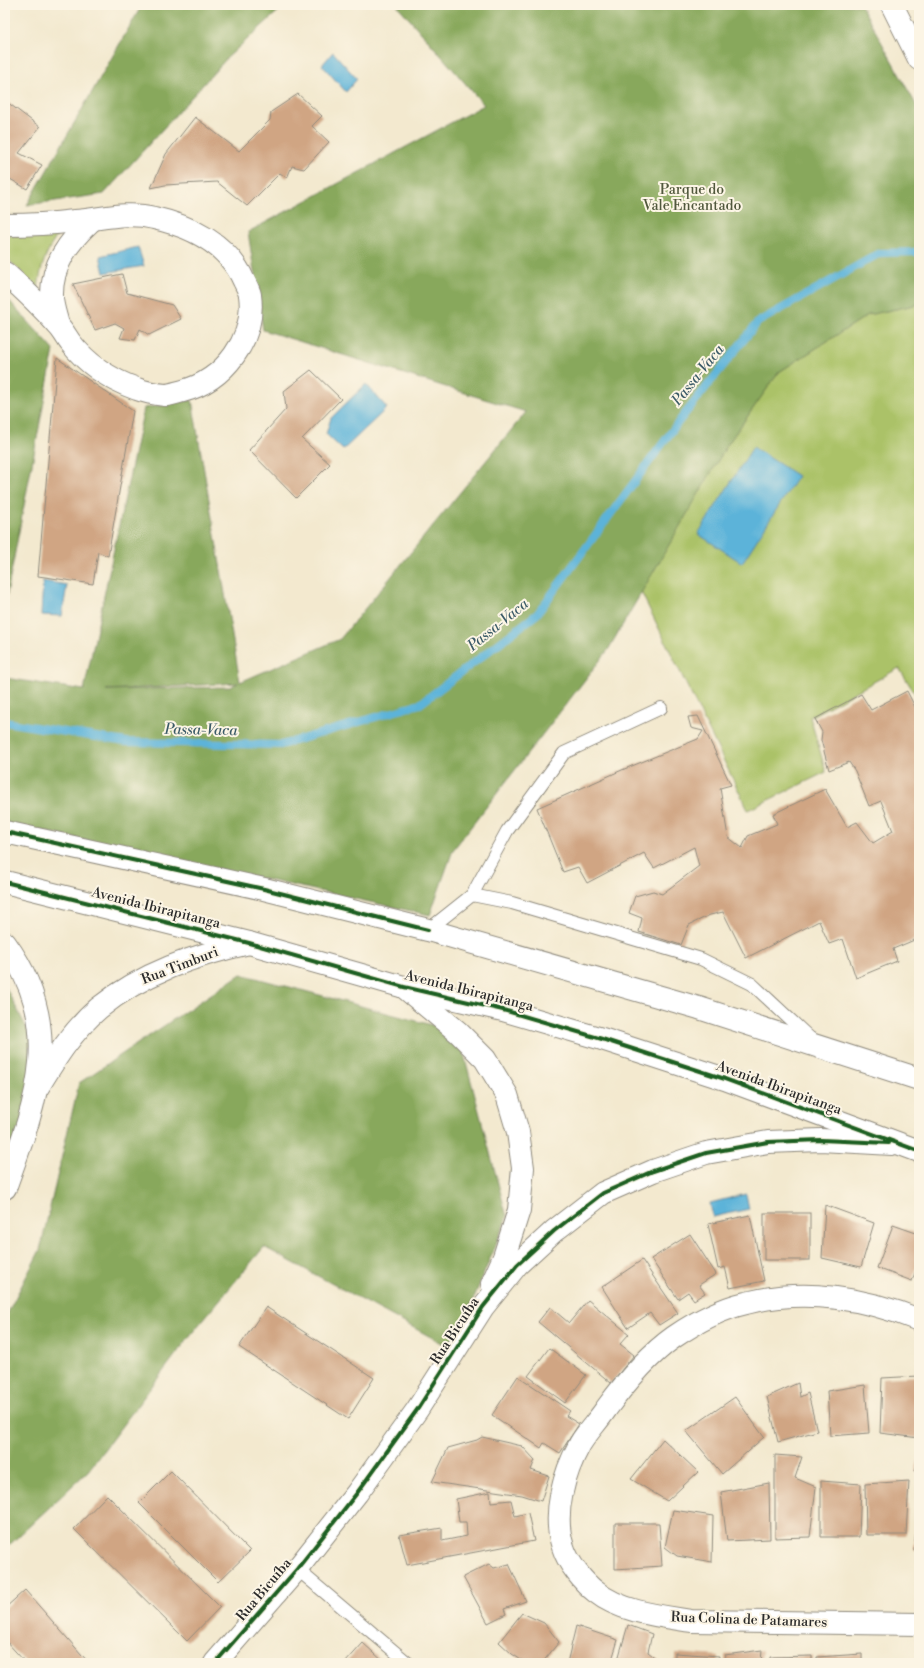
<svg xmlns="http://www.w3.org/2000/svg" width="924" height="1668" font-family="'Libre Bodoni',serif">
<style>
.green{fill:#abc267;stroke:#6b7649}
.forest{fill:#88a85c;stroke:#5a6a44;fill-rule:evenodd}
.water{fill:#5cb3d9;stroke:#446f82}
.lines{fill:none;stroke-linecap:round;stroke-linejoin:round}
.stream{stroke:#5cb3d9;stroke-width:8}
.building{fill:#d0a583}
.lane-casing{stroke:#8f8a7d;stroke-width:14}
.street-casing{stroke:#8f8a7d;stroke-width:24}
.secondary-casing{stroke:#8f8a7d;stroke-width:24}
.lane{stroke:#fff;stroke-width:12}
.street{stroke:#fff;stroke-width:22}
.secondary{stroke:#fff;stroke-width:22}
.cycleway-casing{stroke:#fcf5e5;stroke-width:6}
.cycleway{stroke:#1b5e20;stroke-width:4}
.labels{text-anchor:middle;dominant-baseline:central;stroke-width:4;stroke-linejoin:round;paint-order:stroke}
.park-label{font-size:14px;fill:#51583d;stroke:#fcf5e5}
.street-label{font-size:14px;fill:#2b2b2b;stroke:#fcf5e5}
.water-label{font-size:15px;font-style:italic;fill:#3c5b68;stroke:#fcf5e5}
</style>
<rect width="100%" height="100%" fill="#fcf5e5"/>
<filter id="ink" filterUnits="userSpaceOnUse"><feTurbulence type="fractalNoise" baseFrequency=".025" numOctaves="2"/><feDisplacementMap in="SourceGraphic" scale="8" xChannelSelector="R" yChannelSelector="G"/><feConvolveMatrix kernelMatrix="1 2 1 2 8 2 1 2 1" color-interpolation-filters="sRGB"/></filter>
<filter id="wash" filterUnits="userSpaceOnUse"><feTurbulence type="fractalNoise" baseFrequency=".012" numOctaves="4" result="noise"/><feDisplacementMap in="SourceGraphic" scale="16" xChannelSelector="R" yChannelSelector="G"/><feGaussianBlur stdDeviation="0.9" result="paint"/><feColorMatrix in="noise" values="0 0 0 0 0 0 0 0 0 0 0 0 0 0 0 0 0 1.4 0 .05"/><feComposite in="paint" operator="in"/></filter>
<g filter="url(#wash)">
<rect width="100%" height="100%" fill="#f3e9cf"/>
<g class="green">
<path d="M58,234C45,254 41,265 38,289L5,256V236Z"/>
<path d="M919,304V700L899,668L810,717L826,772L748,810L641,592L727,445L779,372L868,315Z"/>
</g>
<g class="forest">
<path d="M142,5H285L227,58L104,194L27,205Z"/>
<path d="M397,5H861L919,110V304L868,315L779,372L727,445L608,650L453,850L430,915L5,823V678L84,690L144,408L192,400L240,682L340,639L526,412L263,330L248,232L484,105ZM238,683L230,687L106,690Z"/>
<path d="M5,296L54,350L5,604Z"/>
<path d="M241,974L458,1032L507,1217L453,1349L264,1247L192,1333L88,1471L5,1549V1318L40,1250L79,1083Z"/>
<path d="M5,986L41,1055L5,1198Z"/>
</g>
<g class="water">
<path d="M333,52L357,79L346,92L322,65Z"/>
<path d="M138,247L144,266L104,273L100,256Z"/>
<path d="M366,384L387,408L343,450L326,434L331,418Z"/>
<path d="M753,447L798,476L742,563L698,534Z"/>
<path d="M43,581L67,585L62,616L41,615Z"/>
<path d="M746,1194L749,1209L713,1217L710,1203Z"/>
</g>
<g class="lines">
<path class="stream" d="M5,722L126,742L281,745L420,704L537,614L680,420L758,322L880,253L919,252"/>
</g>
<g id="blocks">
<g class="building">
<path d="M298,94L322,116L312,126L329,142L304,169L292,166L287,178L280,173L247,206L217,182L165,185L151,188L166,154L195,117L239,151L270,120L271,112Z"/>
<path d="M7,102L40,127L19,153L42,165L27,189L5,176V104Z"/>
<path d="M122,274L127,293L172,305L181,319L149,335L140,329L135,340L120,338L124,328L115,323L95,330L73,284Z"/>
<path d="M57,358L133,411L108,556L98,552L93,584L38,576Z"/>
<path d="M311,370L341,399L302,439L330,464L296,498L249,450L286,409L284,391Z"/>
<path d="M907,691L919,715V938L893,949L897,961L856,978L843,939L829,944L819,921L746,958L723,912L710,915L689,925L681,945L639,932L642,918L629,913L635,896L653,891L662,894L699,866L694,847L654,868L644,853L587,883L578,867L563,872L537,808L622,770L698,739L703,731L691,728L688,717L698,716L731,785L720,788L728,837L742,848L748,836L777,824L773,814L825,789L847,827L857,822L873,843L893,831L881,801L869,806L855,771L849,762L829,770L821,740L822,732L815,719L861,694L871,710Z"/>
<path d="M825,1205L874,1223L861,1267L822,1258Z"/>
<rect x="764" y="1213" width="46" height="47"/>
<path d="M750,1215L764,1281L730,1288L725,1267L718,1269L708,1224Z"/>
<path d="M893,1225L919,1234V1262L912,1281L877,1268Z"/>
<path d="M690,1234L716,1274L699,1285L705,1293L694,1300L688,1292L678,1299L651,1259Z"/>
<path d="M642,1260L678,1313L659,1325L650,1313L628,1328L602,1287Z"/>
<path d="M588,1300L629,1334L620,1344L634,1355L611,1383L538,1322L550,1307L569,1323Z"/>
<path d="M266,1307L374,1378L348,1419L239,1347Z"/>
<path d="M549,1348L586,1375L565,1403L528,1376Z"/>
<path d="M518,1376L570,1411L566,1416L579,1424L560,1453L544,1443L541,1448L492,1415Z"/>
<path d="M919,1376V1438L880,1433L882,1378Z"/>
<path d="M798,1383L800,1397L808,1393L817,1431L778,1442L767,1397Z"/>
<path d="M865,1385L869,1433L830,1436L827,1391Z"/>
<path d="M735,1397L764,1437L722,1474L686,1431Z"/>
<path d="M482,1437L522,1446L535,1460L531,1470L549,1476L541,1501L522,1495L432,1482L448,1448L477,1440Z"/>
<path d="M663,1439L698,1472L667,1501L631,1479Z"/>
<path d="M775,1455L802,1457L795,1478L816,1487L810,1537L775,1538Z"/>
<path d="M919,1459V1472L915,1471Z"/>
<path d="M171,1471L250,1551L218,1582L139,1503Z"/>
<path d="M821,1481L861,1484L859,1537H821Z"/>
<path d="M909,1481L906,1535H866L865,1484Z"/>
<path d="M769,1483L770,1539L727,1541L721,1492Z"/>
<path d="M490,1492L491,1502L511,1500L515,1516L528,1513L534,1541L407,1565L399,1535L442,1528V1541L467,1536L466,1522H459L456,1499Z"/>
<path d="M107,1495L220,1607L187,1641L74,1529Z"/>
<path d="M918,1506H919V1552L914,1550Z"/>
<path d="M673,1510L713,1516L712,1562L677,1556L665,1547Z"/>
<path d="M615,1523H659L662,1566L615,1569Z"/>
<path d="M489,1564L494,1568L509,1564L526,1601L504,1609L506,1614L488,1623L463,1577Z"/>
<path d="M25,1590L89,1663H26L5,1640V1608Z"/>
<path d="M522,1613L544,1623L559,1642L542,1663H526L512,1654L499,1642Z"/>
<path d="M628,1625L652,1634L648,1652L662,1663H617Z"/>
<path d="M576,1626L618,1640L611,1663H567Z"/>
<path d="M363,1643L385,1663H345Z"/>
<path d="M762,1650L761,1663H725V1655Z"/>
<path d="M675,1653L719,1656L718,1663H675Z"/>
<path d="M862,1654V1663H817V1657Z"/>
<path d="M812,1656V1663H770V1657Z"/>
<rect x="915" y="1659" width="4" height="4"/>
</g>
</g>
</g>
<g filter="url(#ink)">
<use href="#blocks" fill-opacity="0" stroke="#8f8a7d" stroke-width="1"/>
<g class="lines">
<defs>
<g id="lane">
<path d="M472,895L507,831L564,753L661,708"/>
<path d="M428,930L472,895L512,903L701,959L752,984L812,1040"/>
<path d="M297,1569L408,1663"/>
</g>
<g id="street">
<path d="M5,225C29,225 51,224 75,221C101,219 127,211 154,218C190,226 228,244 244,281C246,285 249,290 250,295C256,339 224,380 183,391C178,392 170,395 165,395C156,394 145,392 137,389C111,380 87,364 70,342C66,336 62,329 57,324C41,306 23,289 5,273"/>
<path d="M58,325C56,316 52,306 52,297C51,265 69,241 92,220"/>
<path d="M5,943C66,1026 37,1101 5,1188"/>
<path d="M404,987L458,1032L485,1059L507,1095L518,1132L523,1168L519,1210L504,1257L492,1284"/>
<path d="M38,1087C55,1059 73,1030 99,1008C142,973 196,955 249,943"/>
<path d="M919,1320C865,1298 804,1288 746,1303C720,1309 696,1322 674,1337C647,1356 625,1383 606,1409C598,1421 587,1432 580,1444C564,1473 552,1514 563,1547C568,1563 583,1582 596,1592C621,1612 660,1616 691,1621L919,1624"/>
<path d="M215,1663L297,1569L357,1493L417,1410L483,1307L517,1265L554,1231L603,1193L653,1171L706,1153L768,1142L821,1140L892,1144"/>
</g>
<g id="secondary">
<path d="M892,5L919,59"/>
<path d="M5,832L264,889L428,930L699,1008L919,1079"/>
<path d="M5,882L249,943L404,987L503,1010L602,1039L725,1079L919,1151"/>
</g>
</defs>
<use href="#lane" class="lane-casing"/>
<use href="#street" class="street-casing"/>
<use href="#secondary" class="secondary-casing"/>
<use href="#lane" class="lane"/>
<use href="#street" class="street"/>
<use href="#secondary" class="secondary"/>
<defs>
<g id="cycleway">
<path d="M5,832L264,889L428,930"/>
<path d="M5,882L249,943L404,987L503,1010L602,1039L725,1079L919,1151"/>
<path d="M215,1663L297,1569L357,1493L417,1410L483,1307L517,1265L554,1231L603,1193L653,1171L706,1153L768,1142L821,1140L889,1143"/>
</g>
</defs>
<use href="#cycleway" class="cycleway-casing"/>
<use href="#cycleway" class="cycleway"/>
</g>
</g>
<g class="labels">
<g class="park-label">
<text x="692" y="190">Parque do<tspan x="692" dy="16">Vale Encantado</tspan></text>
</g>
<g class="street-label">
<text transform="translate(156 908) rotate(14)">Avenida Ibirapitanga</text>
<text transform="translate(180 966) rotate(-21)">Rua Timburi</text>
<text transform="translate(469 991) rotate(14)">Avenida Ibirapitanga</text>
<text transform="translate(779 1088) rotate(20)">Avenida Ibirapitanga</text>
<text transform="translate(455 1331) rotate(-57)">Rua Bicuíba</text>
<text transform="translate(264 1590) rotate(-50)">Rua Bicuíba</text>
<text transform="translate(749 1620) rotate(2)">Rua Colina de Patamares</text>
</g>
<g class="water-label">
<text transform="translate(698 375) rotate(-51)">Passa-Vaca</text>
<text transform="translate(498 625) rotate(-39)">Passa-Vaca</text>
<text transform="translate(201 730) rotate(1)">Passa-Vaca</text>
</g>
</g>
<rect width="924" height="1668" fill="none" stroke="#fcf5e5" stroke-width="20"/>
</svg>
